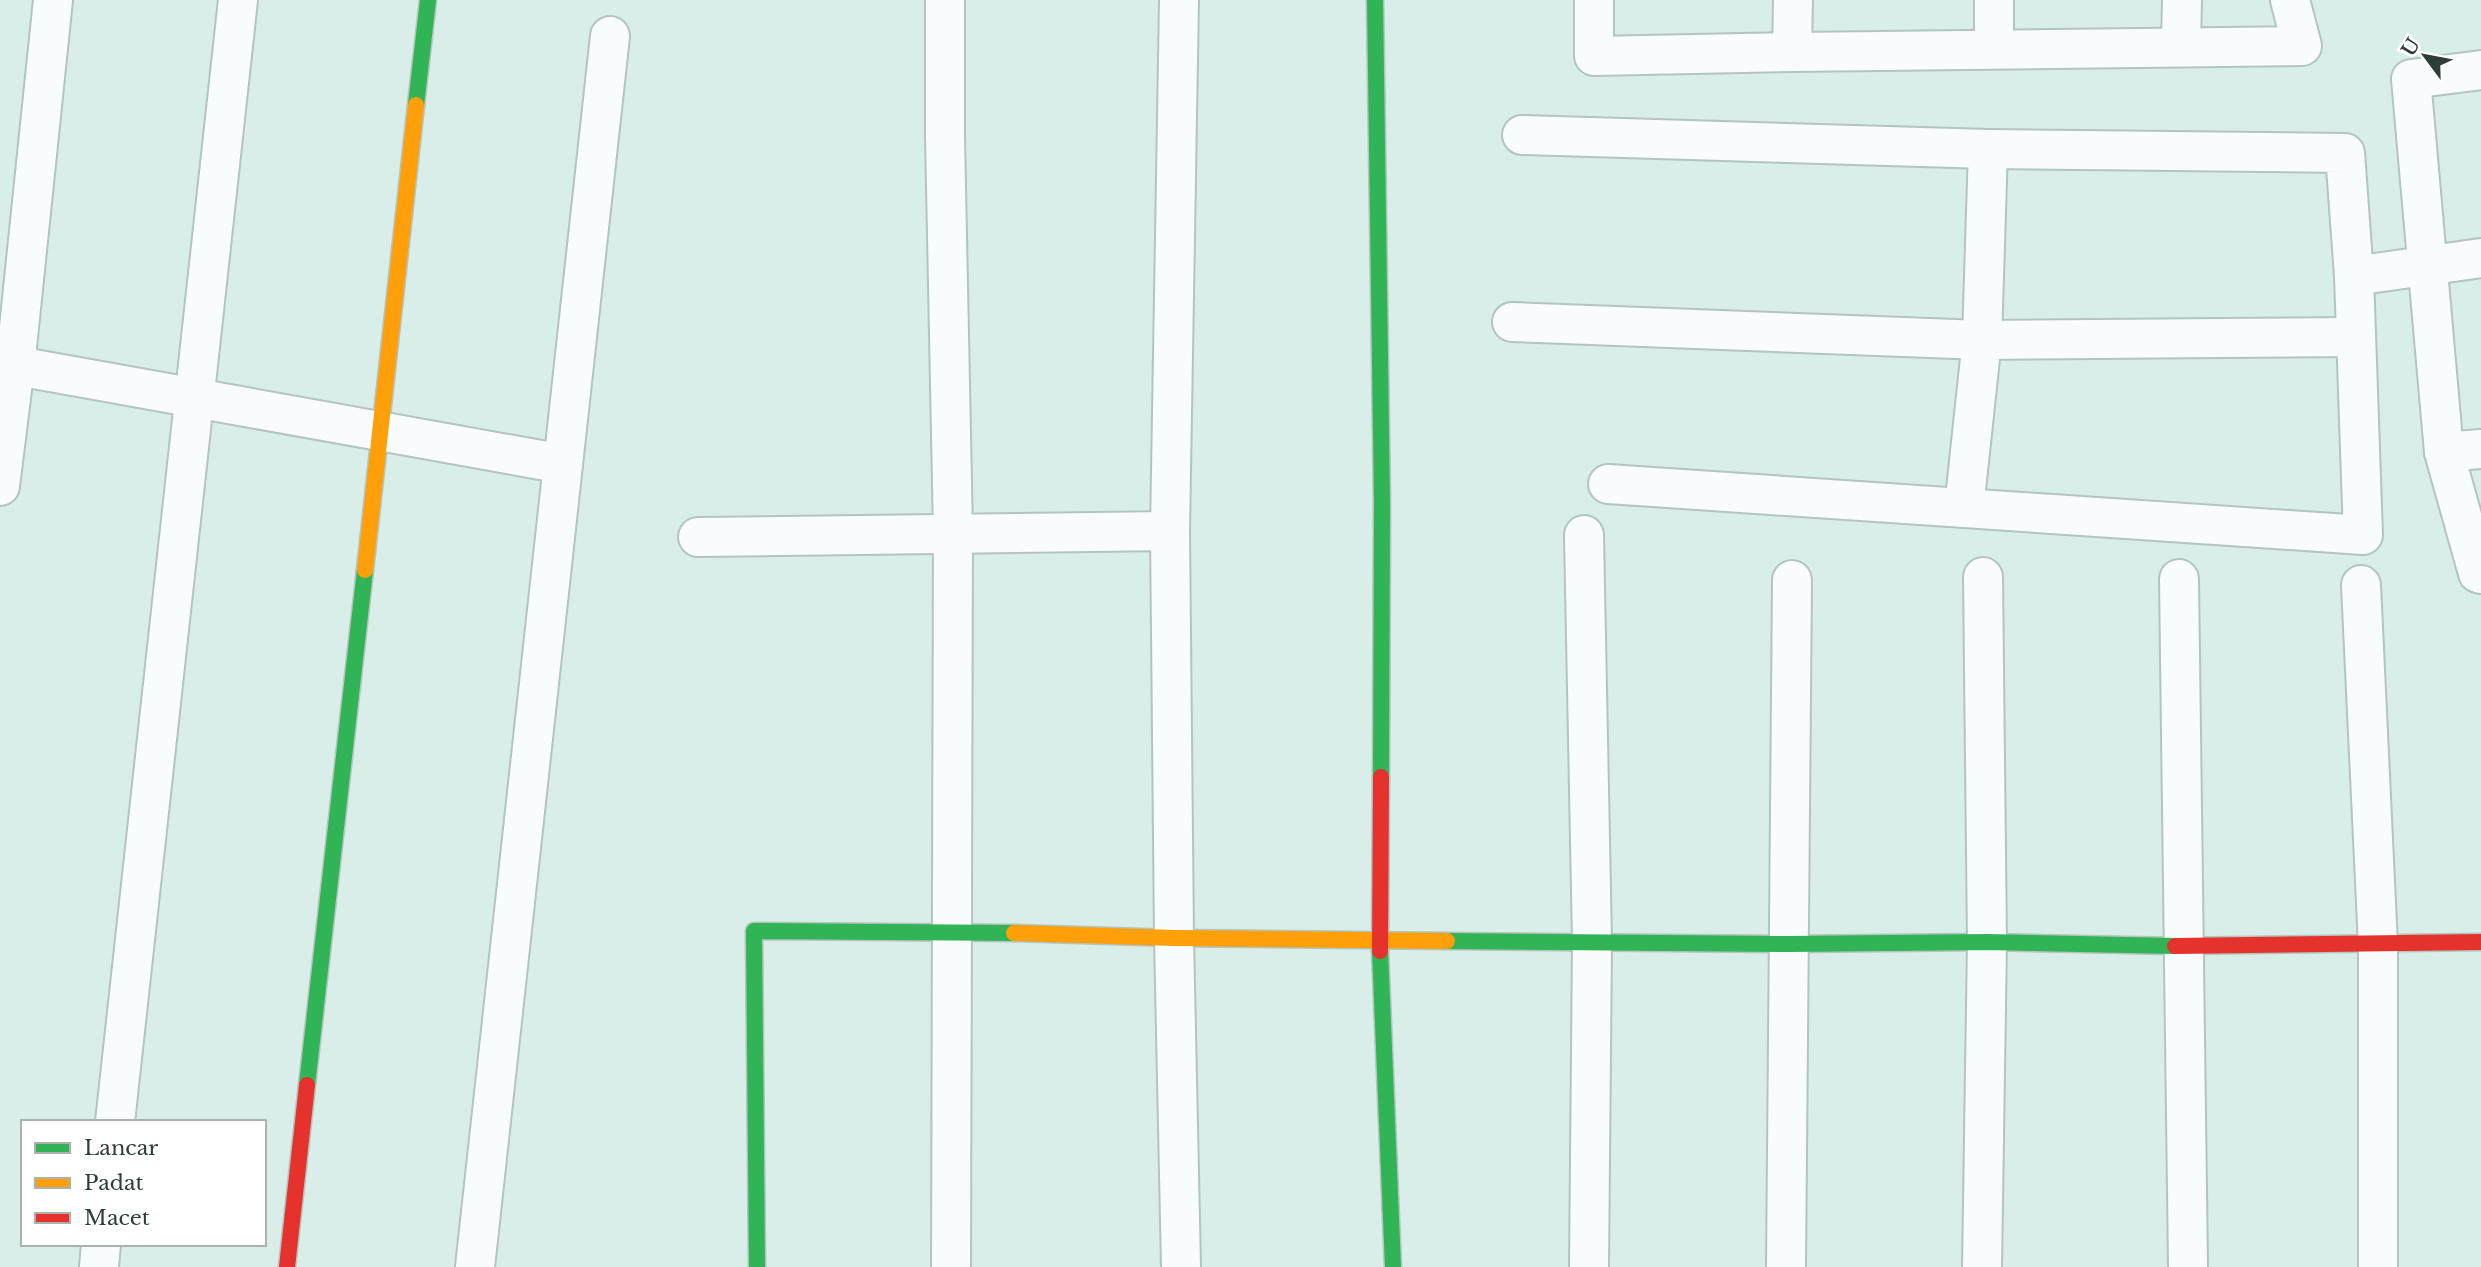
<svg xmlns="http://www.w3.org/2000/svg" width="2481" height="1267" font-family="'Libre Baskerville',serif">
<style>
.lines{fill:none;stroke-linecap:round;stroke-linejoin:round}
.street-casing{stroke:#b4c4bf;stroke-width:42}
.fast-casing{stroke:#b4c4bf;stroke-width:19}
.slow-casing{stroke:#b4c4bf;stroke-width:19}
.jam-casing{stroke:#b4c4bf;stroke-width:19}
.street{stroke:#f9fcfc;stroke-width:38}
.fast{stroke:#30b455;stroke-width:16}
.slow{stroke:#ff9f0a;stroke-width:16}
.jam{stroke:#e5322d;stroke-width:16}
</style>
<rect width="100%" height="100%" fill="#d9eee8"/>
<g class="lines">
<defs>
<g id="street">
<path d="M945,0V136L953,533L951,1267"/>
<path d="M1179,0L1170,531L1174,938L1181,1267"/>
<path d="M1594,0V56L1792,52L2302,46L2290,0"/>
<path d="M1994,0V49"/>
<path d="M2181,46L2182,0"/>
<path d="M1792,52L1793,0"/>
<path d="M2481,70L2411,79L2444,452L2478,573L2481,574"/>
<path d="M1522,135L1988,149L2345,153L2354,276L2481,258"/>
<path d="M1512,322L1982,340L2356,337"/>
<path d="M0,363L563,464"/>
<path d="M2444,452L2481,449"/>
<path d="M1608,484L2363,535L2354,276"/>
<path d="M0,486L15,366L53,0"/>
<path d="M1964,508L1982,340L1988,149"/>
<path d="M1584,535L1592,942L1589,1267"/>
<path d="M698,537L1170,531"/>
<path d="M2179,579L2188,1267"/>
<path d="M2361,585L2378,945V1267"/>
<path d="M115,1122L238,0"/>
<path d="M99,1267L101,1244"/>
<path d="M475,1267L610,36"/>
<path d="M1786,1267L1792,580"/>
<path d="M1982,1267L1987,942L1983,577"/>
</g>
<g id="fast">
<path d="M1375,0L1382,503L1381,777"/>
<path d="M416,105L428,0"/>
<path d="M1447,941L1789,944L1987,942L2175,946"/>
<path d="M1380,951L1393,1267"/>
<path d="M307,1085L365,570"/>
<path d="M757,1267L754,931L1014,933"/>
</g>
<g id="slow">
<path d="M365,570L416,105"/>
<path d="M1014,933L1174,938L1447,941"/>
</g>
<g id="jam">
<path d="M2175,946L2481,942"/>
<path d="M1380,951L1381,777"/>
<path d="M287,1267L307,1085"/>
</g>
</defs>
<use href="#street" class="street-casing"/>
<use href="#fast" class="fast-casing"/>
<use href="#slow" class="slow-casing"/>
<use href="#jam" class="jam-casing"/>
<use href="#street" class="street"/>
<use href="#fast" class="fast"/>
<use href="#slow" class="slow"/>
<use href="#jam" class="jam"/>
</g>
<rect x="21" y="1120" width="245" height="126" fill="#ffffff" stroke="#acb1b0" stroke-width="2"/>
<rect x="35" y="1143" width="35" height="10" fill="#30b455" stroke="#acb1b0" stroke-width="2"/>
<text x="84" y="1155" font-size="21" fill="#2f3d39">Lancar</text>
<rect x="35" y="1178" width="35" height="10" fill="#ff9f0a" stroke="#acb1b0" stroke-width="2"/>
<text x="84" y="1190" font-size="21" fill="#2f3d39">Padat</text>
<rect x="35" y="1213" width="35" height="10" fill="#e5322d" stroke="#acb1b0" stroke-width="2"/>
<text x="84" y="1225" font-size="21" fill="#2f3d39">Macet</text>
<g transform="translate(2425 56) rotate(302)" stroke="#ffffff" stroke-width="5" paint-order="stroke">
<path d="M0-5L12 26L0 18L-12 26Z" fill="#2f3d39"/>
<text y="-10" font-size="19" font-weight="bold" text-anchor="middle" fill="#2f3d39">U</text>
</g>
</svg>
